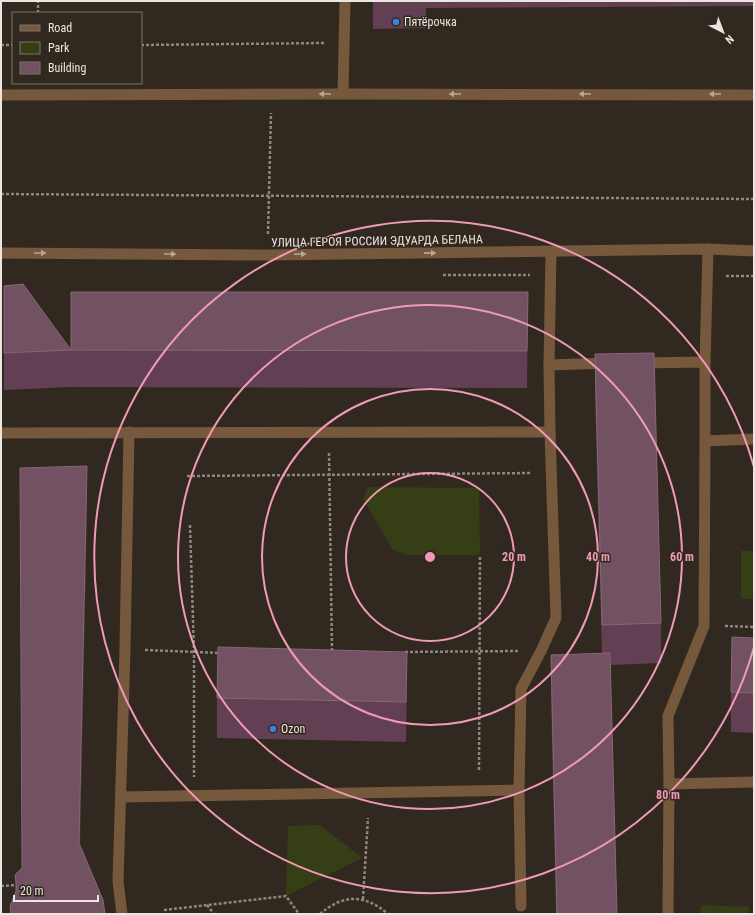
<svg xmlns="http://www.w3.org/2000/svg" width="755" height="915" font-family="'Roboto Condensed',sans-serif">
<style>
.green{fill:#353e15}
.lines{fill:none;stroke-linecap:round;stroke-linejoin:round}
.path{stroke:#8e877f;stroke-width:2.5;stroke-dasharray:3 2;stroke-linecap:butt}
.service{stroke:#76583d;stroke-width:11}
.minor{stroke:#76583d;stroke-width:11}
.tertiary{stroke:#76583d;stroke-width:11}
.wall{fill:#623f53}
.shaded-wall{fill:#482e38}
.building{fill:#715162;stroke:#846875}
.oneway{fill:#b6a696}
.ring{fill:none;stroke:#f09ab7;stroke-width:2}
.shop-dot{fill:#3f7fe0;stroke:#31291f;stroke-width:1.5}
.labels{text-anchor:middle;dominant-baseline:central;stroke-width:3;stroke-linejoin:round;paint-order:stroke}
.poi-label{font-size:12px;fill:#ebe6df;stroke:#31291f;text-anchor:start}
.street-label{font-size:12px;fill:#ebe6df;stroke:#31291f}
.centre{fill:#f09ab7;stroke:#31291f;stroke-width:2}
.ring-label{font-size:12px;text-anchor:middle;font-weight:bold;fill:#f09ab7;stroke:#31291f;stroke-width:3;stroke-linejoin:round;paint-order:stroke}
</style>
<rect width="100%" height="100%" fill="#31291f"/>
<g class="green">
<path d="M368,487L479,488L480,555H407L393,550L363,499Z"/>
<rect x="741" y="551" width="13" height="48"/>
<path d="M320,825L362,858L286,896L288,826Z"/>
<path d="M701,905L749,907V914H700Z"/>
</g>
<g class="lines">
<g class="path">
<path d="M38,13V1"/>
<path d="M1,45H13"/>
<path d="M141,45L324,43"/>
<path d="M1,194L754,199"/>
<path d="M268,234L271,113"/>
<path d="M443,275H530"/>
<path d="M726,276H754"/>
<path d="M329,453L332,652"/>
<path d="M187,476L532,473"/>
<path d="M190,525L194,652V777"/>
<path d="M725,626L754,627"/>
<path d="M145,650L220,653"/>
<path d="M405,652L518,651"/>
<path d="M479,770L480,555"/>
<path d="M1,886L16,885"/>
<path d="M363,899L368,818"/>
<path d="M207,905L214,914"/>
<path d="M164,910L286,896L299,914"/>
<path d="M320,914C343,894 365,894 388,914"/>
</g>
<g class="service">
<path d="M705,362L708,249"/>
<path d="M639,363L705,362V441"/>
<path d="M549,365L551,252"/>
<path d="M1,433L550,432L549,365L610,363"/>
<path d="M669,784L754,782"/>
<path d="M121,797L519,790"/>
<path d="M521,906L519,790L521,689L541,651L556,618L550,432"/>
<path d="M122,914L118,881L125,650L129,432"/>
<path d="M668,914L669,784L668,716L704,626L705,441L754,439"/>
</g>
<path class="minor" d="M343,94L345,1"/>
<g class="tertiary">
<path d="M1,95L343,94L754,95"/>
<path d="M1,253L268,255L708,249L754,251"/>
</g>
</g>
<g class="wall">
<path d="M373,1H754V6L426,8V28L373,29Z"/>
<path d="M528,292L527,388L71,387L4,390V353L71,350Z"/>
<path d="M595,354L661,623V663L610,665L617,914H556L551,695V655L602,653L595,394Z"/>
<path d="M87,507L80,845L105,914H10V906L15,894V875L22,868Z"/>
<path d="M754,638V733L731,732V692Z"/>
<path d="M407,692L406,742L217,738V698Z"/>
</g>
<g class="shaded-wall">
<path d="M87,466V507L79,884V843Z"/>
<path d="M407,652V692L406,742V702Z"/>
</g>
<g class="building">
<path d="M23,284L71,350V292H528L527,351L71,350L4,353V286Z"/>
<path d="M654,353L661,623L602,625L595,354Z"/>
<path d="M87,466L79,843L103,900L105,914H11L10,906L17,889L15,875L22,868L20,468Z"/>
<path d="M732,637L754,638V693L731,692Z"/>
<path d="M218,647L407,652L406,702L217,698Z"/>
<path d="M610,653L617,914H557L551,655Z"/>
</g>
<defs><path id="oneway-solid" d="M-6-.8H1V-3.2L6.5 0L1 3.2V.8H-6Z"/></defs>
<g class="oneway">
<use href="#oneway-solid" transform="translate(325 94) rotate(180)"/>
<use href="#oneway-solid" transform="translate(455 94) rotate(-180)"/>
<use href="#oneway-solid" transform="translate(585 94) rotate(-180)"/>
<use href="#oneway-solid" transform="translate(715 94) rotate(-180)"/>
<use href="#oneway-solid" transform="translate(40 253)"/>
<use href="#oneway-solid" transform="translate(430 253) rotate(-1)"/>
<use href="#oneway-solid" transform="translate(170 254)"/>
<use href="#oneway-solid" transform="translate(300 254) rotate(-1)"/>
</g>
<g class="ring">
<circle cx="430" cy="557" r="84"/>
<circle cx="430" cy="557" r="168"/>
<circle cx="430" cy="557" r="252"/>
<path d="M754 647A336 336 0 1 1 754 467"/>
</g>
<g class="shop-dot">
<circle cx="396" cy="22" r="4"/>
<circle cx="273" cy="729" r="4"/>
</g>
<g class="labels">
<g class="poi-label">
<text x="404" y="22">Пятёрочка</text>
<text x="281" y="729">Ozon</text>
</g>
<g class="street-label">
<text transform="translate(377 241) rotate(-1)">УЛИЦА ГЕРОЯ РОССИИ ЭДУАРДА БЕЛАНА</text>
</g>
</g>
<circle cx="430" cy="557" r="6" class="centre"/>
<g class="ring-label">
<text x="514" y="561">20 m</text>
<text x="598" y="561">40 m</text>
<text x="682" y="561">60 m</text>
<text x="668" y="799">80 m</text>
</g>
<rect width="755" height="915" fill="none" stroke="#ebe6df" stroke-width="4"/>
<rect x="12" y="12" width="130" height="72" fill="#31291f" stroke="#7b756c"/>
<rect x="20" y="25" width="20" height="6" fill="#76583d" stroke="#7b756c"/>
<text x="48" y="32" font-size="12" fill="#ebe6df">Road</text>
<rect x="20" y="42" width="20" height="12" fill="#353e15" stroke="#7b756c"/>
<text x="48" y="52" font-size="12" fill="#ebe6df">Park</text>
<rect x="20" y="62" width="20" height="12" fill="#715162" stroke="#7b756c"/>
<text x="48" y="72" font-size="12" fill="#ebe6df">Building</text>
<g transform="translate(723 32) rotate(138)" stroke="#31291f" stroke-width="3" paint-order="stroke">
<path d="M0-3L7 15L0 10L-7 15Z" fill="#ebe6df"/>
<text y="-6" font-size="11" font-weight="bold" text-anchor="middle" fill="#ebe6df">N</text>
</g>
<path d="M14 895v6h84v-6" fill="none" stroke="#ebe6df" stroke-width="2"/>
<text x="20" y="895" font-size="12" fill="#ebe6df" stroke="#31291f" stroke-width="3" paint-order="stroke">20 m</text>
</svg>
